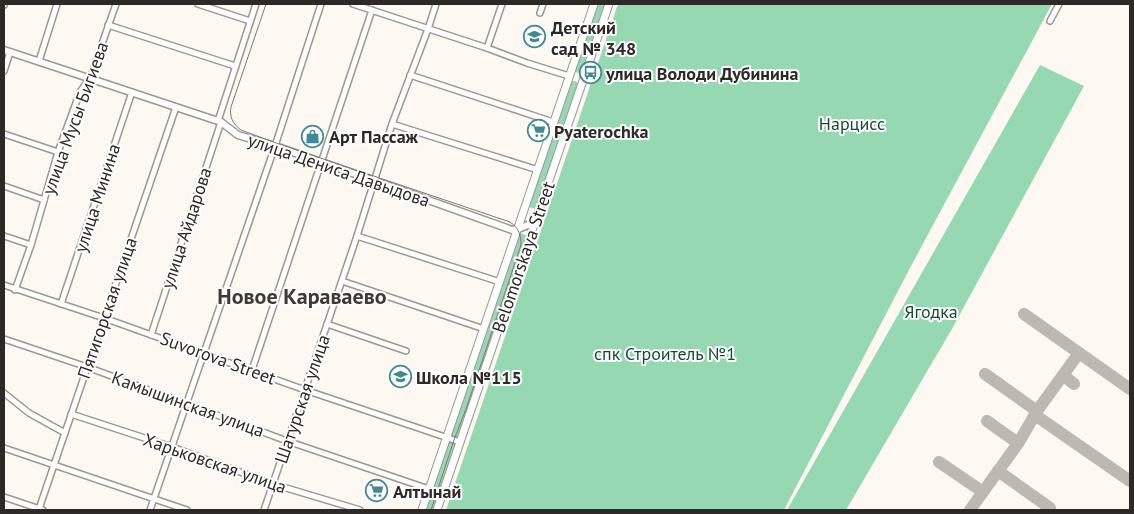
<svg xmlns="http://www.w3.org/2000/svg" width="1134" height="514" font-family="'PT Sans',sans-serif">
<style>
.green{fill:#95d8b1}
.lines{fill:none;stroke-linecap:round;stroke-linejoin:round}
.taxiway{stroke:#beb8b3;stroke-width:12}
.minor-casing{stroke:#9e9690;stroke-width:8}
.tertiary-casing{stroke:#9e9690;stroke-width:9}
.secondary-casing{stroke:#9e9690;stroke-width:9}
.minor{stroke:#fff;stroke-width:5}
.tertiary{stroke:#fff;stroke-width:6}
.secondary{stroke:#fff;stroke-width:7}
.tram{stroke:#7d7874;stroke-width:1}
.labels{text-anchor:middle;dominant-baseline:central;stroke-width:4;stroke-linejoin:round;paint-order:stroke}
.poi-label{font-size:18px;font-weight:bold;fill:#2c2926;stroke:#fff;text-anchor:start}
.street-label{font-size:18px;fill:#2c2926;stroke:#fff}
.park-label{font-size:18px;fill:#154b30;stroke:#fff}
.district-label{font-size:22px;font-weight:bold;fill:#3f3833;stroke:#fff}
</style>
<rect width="100%" height="100%" fill="#fef8f2"/>
<g class="green">
<path d="M597,4H605L581,72L577,73L575,70Z"/>
<path d="M618,4H1052L911,266L784,510H446Z"/>
<path d="M1040,65L1084,86L953,327L846,510H787Z"/>
<path d="M572,81H575L578,83L536,209L529,207Z"/>
<path d="M520,233L528,236L458,439L450,436Z"/>
<path d="M448,441L457,444L434,510H424Z"/>
</g>
<g class="lines">
<g class="taxiway">
<path d="M1024,314L1130,389"/>
<path d="M985,374L1037,411"/>
<path d="M1063,375L1074,384"/>
<path d="M1035,415L1130,481"/>
<path d="M987,421L1018,443"/>
<path d="M939,462L983,492"/>
<path d="M998,471L1050,508"/>
<path d="M970,510L1019,442L1037,411L1079,353"/>
</g>
<defs>
<g id="minor">
<path d="M198,4L250,21"/>
<path d="M353,4L487,48L527,63L569,76"/>
<path d="M4,5V4"/>
<path d="M540,13L543,4"/>
<path d="M1050,21L1059,4"/>
<path d="M108,25L235,66"/>
<path d="M487,48L502,4"/>
<path d="M39,61L57,4"/>
<path d="M4,71L10,52"/>
<path d="M410,75L553,122"/>
<path d="M218,121L256,4"/>
<path d="M392,124L538,170"/>
<path d="M4,134L58,152"/>
<path d="M4,186L44,200"/>
<path d="M4,236L31,245"/>
<path d="M357,236L500,282"/>
<path d="M342,281L484,329"/>
<path d="M4,285L104,318L305,390L460,442"/>
<path d="M15,290L31,245L58,152L80,92L90,78L116,4"/>
<path d="M61,304L132,92"/>
<path d="M327,324L406,351"/>
<path d="M151,335L221,122"/>
<path d="M4,339L87,367L287,441L429,489"/>
<path d="M252,370L372,10"/>
<path d="M4,393L29,413L65,433"/>
<path d="M71,414L172,447L273,484L360,510"/>
<path d="M4,448L187,510"/>
<path d="M4,497L43,510"/>
<path d="M39,509L176,107"/>
<path d="M150,510L275,146L321,4"/>
<path d="M264,510L357,236L392,124L428,29L436,4"/>
</g>
<path id="tertiary" d="M4,50L221,122L238,135L275,146L375,181L512,230L518,229L535,222"/>
<g id="secondary">
<path d="M422,510L594,4"/>
<path d="M437,510L609,4"/>
</g>
</defs>
<use href="#minor" class="minor-casing"/>
<use href="#tertiary" class="tertiary-casing"/>
<use href="#secondary" class="secondary-casing"/>
<use href="#minor" class="minor"/>
<use href="#tertiary" class="tertiary"/>
<use href="#secondary" class="secondary"/>
<path class="tram" d="M266,4L231,107C229,117 233,124 241,130L276,143L510,222C519,228 521,235 521,245L466,409L454,440L431,510"/>
</g>
<defs>
<symbol id="school-ring" viewBox="-11 -11 22 22"><circle r="9.5" fill="#fff" stroke="#438895" stroke-width="1.5"/><path d="M0-5L7-2L0 1L-7-2ZM-4 1L0 2.5L4 1V4Q0 6-4 4Z" fill="#438895"/></symbol>
<symbol id="bus-ring" viewBox="-11 -11 22 22"><circle r="9.5" fill="#fff" stroke="#438895" stroke-width="1.5"/><path d="M-5-6H5V4H4V6H2V4H-2V6H-4V4H-5ZM-3.5-4V0h7V-4ZM-3.5 1.2v1.5H-2V1.2ZM2 1.2v1.5H3.5V1.2Z" fill="#438895"/></symbol>
<symbol id="supermarket-ring" viewBox="-11 -11 22 22"><circle r="9.5" fill="#fff" stroke="#438895" stroke-width="1.5"/><path d="M-6-5.5h2.5l.6 2H6L4.5 2H-2.5L-4.4-4H-6ZM-1.5 3.2a1.3 1.3 0 1 0 .1 0ZM3 3.2a1.3 1.3 0 1 0 .1 0Z" fill="#438895"/></symbol>
<symbol id="shop-ring" viewBox="-11 -11 22 22"><circle r="9.5" fill="#fff" stroke="#438895" stroke-width="1.5"/><path d="M-5-2.5h2.3a2.7 3.5 0 0 1 5.4 0H5L5.5 6h-11ZM-1.5-2.5h3a1.5 2.3 0 0 0-3 0Z" fill="#438895"/></symbol>
</defs>
<g fill-rule="evenodd">
<use href="#school-ring" x="522" y="24" width="25" height="25"/>
<use href="#bus-ring" x="578" y="60" width="25" height="25"/>
<use href="#supermarket-ring" x="526" y="118" width="25" height="25"/>
<use href="#shop-ring" x="300" y="124" width="25" height="25"/>
<use href="#school-ring" x="388" y="364" width="25" height="25"/>
<use href="#supermarket-ring" x="364" y="478" width="25" height="25"/>
</g>
<g class="labels">
<g class="poi-label">
<text x="551" y="27">Детский<tspan x="551" dy="21">сад № 348</tspan></text>
<text x="606" y="73">улица Володи Дубинина</text>
<text x="554" y="131">Pyaterochka</text>
<text x="329" y="136">Арт Пассаж</text>
<text x="416" y="377">Школа №115</text>
<text x="393" y="491">Алтынай</text>
</g>
<g class="street-label">
<text transform="translate(75 118) rotate(-70)">улица Мусы Бигиева</text>
<text transform="translate(339 170) rotate(19)">улица Дениса Давыдова</text>
<text transform="translate(97 198) rotate(-72)">улица Минина</text>
<text transform="translate(186 228) rotate(-72)">улица Айдарова</text>
<text transform="translate(523 257) rotate(-71)">Belomorskaya Street</text>
<text transform="translate(107 308) rotate(-71)">Пятигорская улица</text>
<text transform="translate(218 358) rotate(20)">Suvorova Street</text>
<text transform="translate(302 399) rotate(-71)">Шатурская улица</text>
<text transform="translate(188 404) rotate(20)">Камышинская улица</text>
<text transform="translate(215 463) rotate(19)">Харьковская улица</text>
</g>
<g class="park-label">
<text x="852" y="123">Нарцисс</text>
<text x="931" y="311">Ягодка</text>
<text x="665" y="353">спк Строитель №1</text>
</g>
<g class="district-label">
<text x="302" y="296">Новое Караваево</text>
</g>
</g>
<rect width="1134" height="514" fill="none" stroke="#2c2926" stroke-width="10"/>
</svg>
